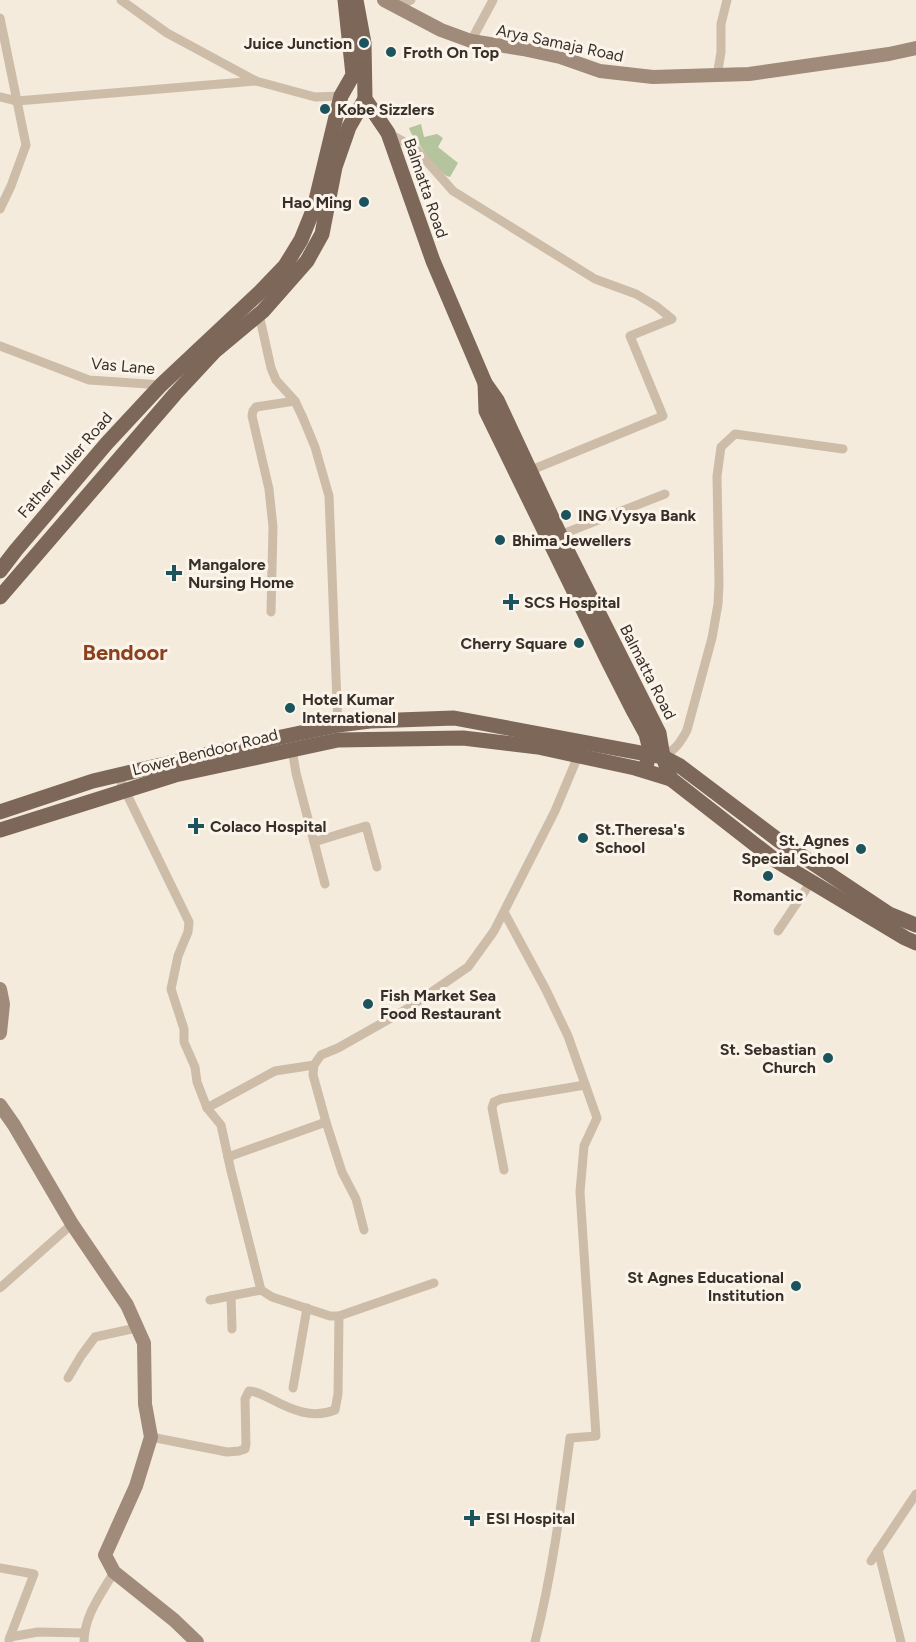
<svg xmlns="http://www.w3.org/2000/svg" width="916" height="1642" font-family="Figtree,sans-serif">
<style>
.green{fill:#b4c49c}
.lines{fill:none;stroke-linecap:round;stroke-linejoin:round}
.street{stroke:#cdbca8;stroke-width:9}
.secondary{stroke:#a08b7a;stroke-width:14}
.primary{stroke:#7c6759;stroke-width:15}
.poi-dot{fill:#1c545d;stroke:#fbf4ea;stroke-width:2}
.labels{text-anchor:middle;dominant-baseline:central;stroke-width:6;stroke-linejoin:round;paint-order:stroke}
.poi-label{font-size:16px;font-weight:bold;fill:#392f29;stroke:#fbf4ea;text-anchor:start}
.street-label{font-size:16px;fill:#392f29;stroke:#fbf4ea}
.district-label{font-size:22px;font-weight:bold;fill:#8c401e;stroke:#fbf4ea}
</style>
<rect width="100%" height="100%" fill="#f4ebdd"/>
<path class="green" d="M421,124L424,137L437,134L443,138L438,147L458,163L450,177C437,174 420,144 411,133L409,128Z"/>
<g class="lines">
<g class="street">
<path d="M121,0L167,33L256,81L315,97L341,96"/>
<path d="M397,7L411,0"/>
<path d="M0,18L26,145L11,186L0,209"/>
<path d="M471,41L493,0"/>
<path d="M717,76L721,52V24L727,0"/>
<path d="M0,97L17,101L256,81"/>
<path d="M388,133L415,148L453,191L595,279L636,294L656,306L672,319L630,336L663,416L529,471"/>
<path d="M259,314L271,368L276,380L295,401L303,418L315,447L329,496L338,728"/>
<path d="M0,346L89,380L162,385"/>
<path d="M560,535L665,494"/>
<path d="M271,612L273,527L269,489L252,416L253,411L256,407L295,401"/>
<path d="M292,749L296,773L325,884"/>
<path d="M663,757C675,750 681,742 687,730L712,638L718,604L719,584L717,476L721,447L735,434L843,449"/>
<path d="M118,776L189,922L188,932L178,956L171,989L184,1029V1042L195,1067L197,1082L207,1108L221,1125L231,1171L261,1290L272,1297L330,1316H339L434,1283"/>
<path d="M314,842L366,826L377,867"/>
<path d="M504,912L546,990L568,1036L597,1118L584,1146L580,1192L596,1436L570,1438C561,1506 552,1575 535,1642"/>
<path d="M778,931L811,882"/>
<path d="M207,1108L275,1071L314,1065"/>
<path d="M228,1157L326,1122"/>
<path d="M504,1170L492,1108L494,1102L501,1099L585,1085"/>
<path d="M364,1230L356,1199L342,1172L326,1122L313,1075L314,1065L321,1055L338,1048L407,1009L468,967L494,931L555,811L578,756"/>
<path d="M0,1288L72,1224"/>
<path d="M231,1296L232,1329"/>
<path d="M210,1300L261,1290"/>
<path d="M68,1378L81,1356L95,1337L136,1328"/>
<path d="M293,1388L307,1308"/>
<path d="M151,1437L227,1452L239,1451L245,1449L246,1444L245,1399L249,1391C257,1391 264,1396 271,1399C292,1410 312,1419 335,1410L338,1394L339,1316"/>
<path d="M878,1550L901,1642"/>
<path d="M871,1561L916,1494"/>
<path d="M0,1568L34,1574L10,1637"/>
<path d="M9,1640L10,1637L38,1632L84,1633"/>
<path d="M84,1642C84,1616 101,1594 114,1572"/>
</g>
<g class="secondary">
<path d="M384,0L441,30L471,41L523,49L560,57L600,71L653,77L749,74L889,54L916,48"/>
<path d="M0,989L3,1004L0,1033"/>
<path d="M0,1105L14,1125L72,1224L127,1305L144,1343L145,1404L151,1437L136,1486L105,1555L114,1572L174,1620L197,1642"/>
</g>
<g class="primary">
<path d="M356,0L364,43L365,99L388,133L433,261L485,383L497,400L568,552L659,733L663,757L671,779L775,860L905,938L916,943"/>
<path d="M485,383L486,411L608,661L634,712L646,734L649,746L647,763"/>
<path d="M0,571L16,550L107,443L161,385L260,292L285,266L301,240L314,208L341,96L353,75L345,0"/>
<path d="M0,597L175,394L215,351L263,311L307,261L322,234L335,167L349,127L365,99"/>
<path d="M0,812L93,781L272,739L338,725L370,721L454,718L663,757L680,766L778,840L889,914L916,925"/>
<path d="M0,830L175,775L338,740L463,738L538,747L635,768L671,779"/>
</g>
</g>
<g class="poi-dot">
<circle cx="364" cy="43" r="6"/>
<circle cx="391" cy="52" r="6"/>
<circle cx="325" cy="109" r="6"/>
<circle cx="364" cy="202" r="6"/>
<circle cx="566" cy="515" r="6"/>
<circle cx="500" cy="540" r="6"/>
<path d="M171 564h6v6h6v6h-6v6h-6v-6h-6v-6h6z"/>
<path d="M508 593h6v6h6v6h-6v6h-6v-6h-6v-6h6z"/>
<circle cx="579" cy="643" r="6"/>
<circle cx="290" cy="708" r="6"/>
<path d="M193 817h6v6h6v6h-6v6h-6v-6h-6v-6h6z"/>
<circle cx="583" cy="838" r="6"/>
<circle cx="861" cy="849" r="6"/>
<circle cx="768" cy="876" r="6"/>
<circle cx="368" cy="1004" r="6"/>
<circle cx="828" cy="1058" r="6"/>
<circle cx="796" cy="1286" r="6"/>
<path d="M469 1509h6v6h6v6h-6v6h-6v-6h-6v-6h6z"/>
</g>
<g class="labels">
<g class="poi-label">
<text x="352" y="43" text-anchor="end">Juice Junction</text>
<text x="403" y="52">Froth On Top</text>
<text x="337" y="109">Kobe Sizzlers</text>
<text x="352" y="202" text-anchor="end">Hao Ming</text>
<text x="578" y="515">ING Vysya Bank</text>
<text x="512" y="540">Bhima Jewellers</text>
<text x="188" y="564">Mangalore<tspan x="188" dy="18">Nursing Home</tspan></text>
<text x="524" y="602">SCS Hospital</text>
<text x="567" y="643" text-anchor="end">Cherry Square</text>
<text x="302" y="699">Hotel Kumar<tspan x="302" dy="18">International</tspan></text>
<text x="210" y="826">Colaco Hospital</text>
<text x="595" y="829">St.Theresa's<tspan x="595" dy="18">School</tspan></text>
<text x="849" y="840" text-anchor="end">St. Agnes<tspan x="849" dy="18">Special School</tspan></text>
<text x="768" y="895" text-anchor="middle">Romantic</text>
<text x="380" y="995">Fish Market Sea<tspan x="380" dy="18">Food Restaurant</tspan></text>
<text x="816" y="1049" text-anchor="end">St. Sebastian<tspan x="816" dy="18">Church</tspan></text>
<text x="784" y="1277" text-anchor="end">St Agnes Educational<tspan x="784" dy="18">Institution</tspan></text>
<text x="486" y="1518">ESI Hospital</text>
</g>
<g class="street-label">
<text transform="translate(560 43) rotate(12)">Arya Samaja Road</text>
<text transform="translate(426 188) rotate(71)">Balmatta Road</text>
<text transform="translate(123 366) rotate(5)">Vas Lane</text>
<text transform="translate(65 465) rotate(-49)">Father Muller Road</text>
<text transform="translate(648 672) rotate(63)">Balmatta Road</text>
<text transform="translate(205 752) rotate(-14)">Lower Bendoor Road</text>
</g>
<g class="district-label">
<text x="125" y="652">Bendoor</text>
</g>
</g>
</svg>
